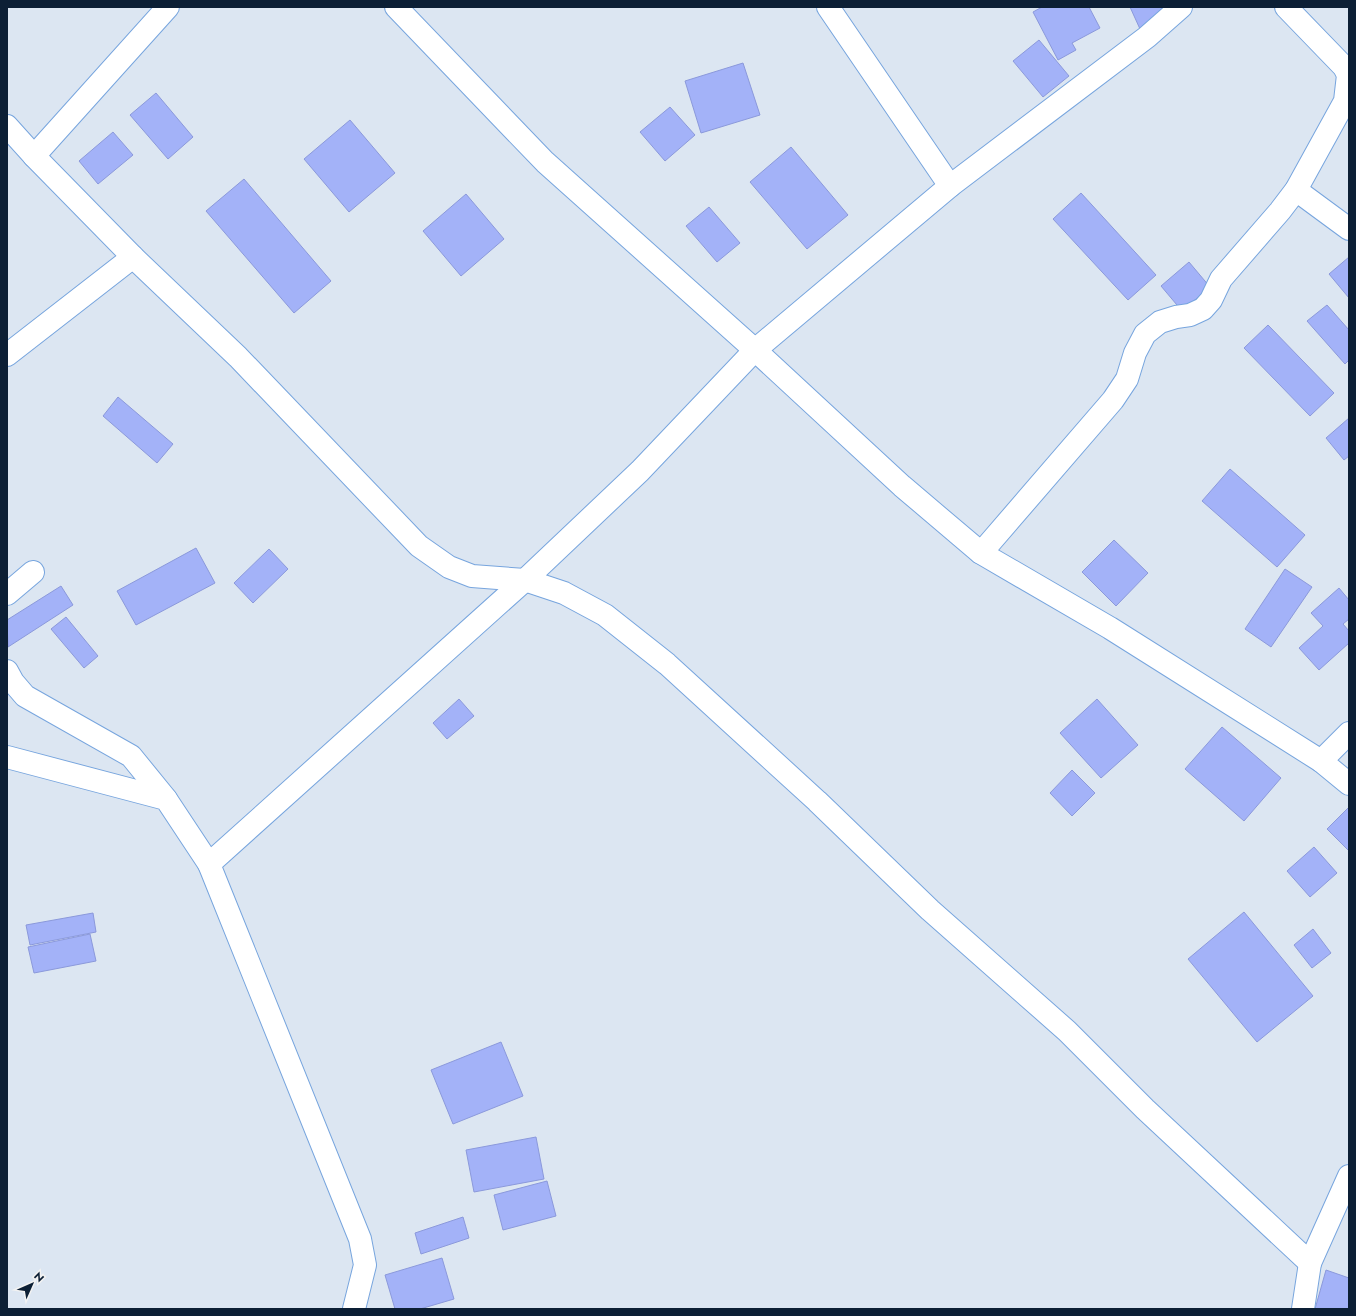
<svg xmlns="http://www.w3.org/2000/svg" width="1356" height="1316" font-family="Jost,sans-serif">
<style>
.building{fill:#a3b2f8;stroke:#8b99db}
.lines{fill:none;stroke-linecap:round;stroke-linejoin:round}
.street-casing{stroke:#77a5de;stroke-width:24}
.street{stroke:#fff;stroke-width:22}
</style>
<rect width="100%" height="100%" fill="#dce6f2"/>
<g class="building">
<path d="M1042,7H1089L1100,28L1072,43L1076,50L1058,60L1033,12Z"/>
<path d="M1130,7H1161L1165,16L1140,29Z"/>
<path d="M1039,40L1069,76L1043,97L1013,61Z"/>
<path d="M743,63L760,115L701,133L685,81Z"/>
<path d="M156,93L193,137L168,159L130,115Z"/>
<path d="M670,107L695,135L665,161L640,132Z"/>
<path d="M350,120L395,173L349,212L304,159Z"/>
<path d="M113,132L133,155L98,184L79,161Z"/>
<path d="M791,147L848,215L807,249L750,182Z"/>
<path d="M244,179L331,281L294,313L206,211Z"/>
<path d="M1081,193L1156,275L1128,300L1053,219Z"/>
<path d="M466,194L504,239L461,276L423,231Z"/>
<path d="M709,207L740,243L717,262L686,226Z"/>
<path d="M1349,257V298L1329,274Z"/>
<path d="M1189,262L1210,287L1182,311L1161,286Z"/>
<path d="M1327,305L1349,330V360L1345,364L1307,321Z"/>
<path d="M1268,325L1334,393L1310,416L1244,348Z"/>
<path d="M118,397L173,444L157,463L103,416Z"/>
<path d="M1349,418V456L1344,460L1326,438Z"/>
<path d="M1230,469L1305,535L1277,567L1202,501Z"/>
<path d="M1114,540L1148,573L1116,606L1082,572Z"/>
<path d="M196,548L215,583L136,625L117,591Z"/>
<path d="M269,549L288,569L253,603L234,583Z"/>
<path d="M1285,569L1312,587L1271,647L1245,629Z"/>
<path d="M61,586L73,605L8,647L7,620Z"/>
<path d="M1339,588L1349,600V619L1343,624L1349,631V643L1319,670L1299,648L1323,626L1311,613Z"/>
<path d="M66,617L98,656L84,668L51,629Z"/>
<path d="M459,699L474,716L447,739L433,723Z"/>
<path d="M1097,699L1138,745L1101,778L1060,733Z"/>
<path d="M1222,727L1281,778L1244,821L1185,769Z"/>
<path d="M1072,770L1095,793L1072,816L1050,793Z"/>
<path d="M1349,807V851L1327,829Z"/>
<path d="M1314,847L1337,873L1310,897L1287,871Z"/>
<path d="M1244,912L1313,996L1257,1042L1188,959Z"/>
<path d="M93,913L96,932L30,945L26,925Z"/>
<path d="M1313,929L1331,953L1312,968L1294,945Z"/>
<path d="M90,934L96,961L34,973L28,947Z"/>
<path d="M501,1042L523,1096L453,1124L431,1070Z"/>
<path d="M536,1137L544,1179L474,1192L466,1150Z"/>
<path d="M547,1181L556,1216L503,1230L494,1195Z"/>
<path d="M463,1217L469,1238L421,1254L415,1233Z"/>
<path d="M442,1258L454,1299L420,1309H395L385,1275Z"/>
<path d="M1326,1270L1349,1278V1309H1315Z"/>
</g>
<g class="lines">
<defs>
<g id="street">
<path d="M396,7L545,162L755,350L640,471L525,580L564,593L605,615L667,664L817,801L930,910L1067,1031L1145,1109L1310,1263L1349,1176"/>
<path d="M828,7L950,186"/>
<path d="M1181,7L1147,37L950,186L755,350L902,486L981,553L1110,628L1321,761"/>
<path d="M7,126L34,156L168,7"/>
<path d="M34,156L133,257L238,357L419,546L449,567L472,576L525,580"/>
<path d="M1296,190L1349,229"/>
<path d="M7,355L133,257"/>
<path d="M981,553L1113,400L1127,379L1135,353L1145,334L1160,322L1176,317L1190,315L1203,309L1211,300L1221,279L1280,211L1296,190L1345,101L1348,75L1344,67L1286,7"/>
<path d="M7,594L33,572"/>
<path d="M7,671L13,682L25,696L131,756L166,799"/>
<path d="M1349,733L1321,761L1349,784"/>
<path d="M7,757L166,799L209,864"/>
<path d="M354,1309L365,1265L360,1239L209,864L525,580"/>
<path d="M1303,1309L1310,1263"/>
</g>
</defs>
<use href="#street" class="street-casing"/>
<use href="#street" class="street"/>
</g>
<rect width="1356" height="1316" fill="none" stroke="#0c1f35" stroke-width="16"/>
<g transform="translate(32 1284) rotate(45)" stroke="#f2f2f2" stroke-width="3" paint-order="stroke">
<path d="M0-3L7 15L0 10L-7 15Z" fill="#0c1f35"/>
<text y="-6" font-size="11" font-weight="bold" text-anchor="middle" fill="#0c1f35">N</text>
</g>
</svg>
